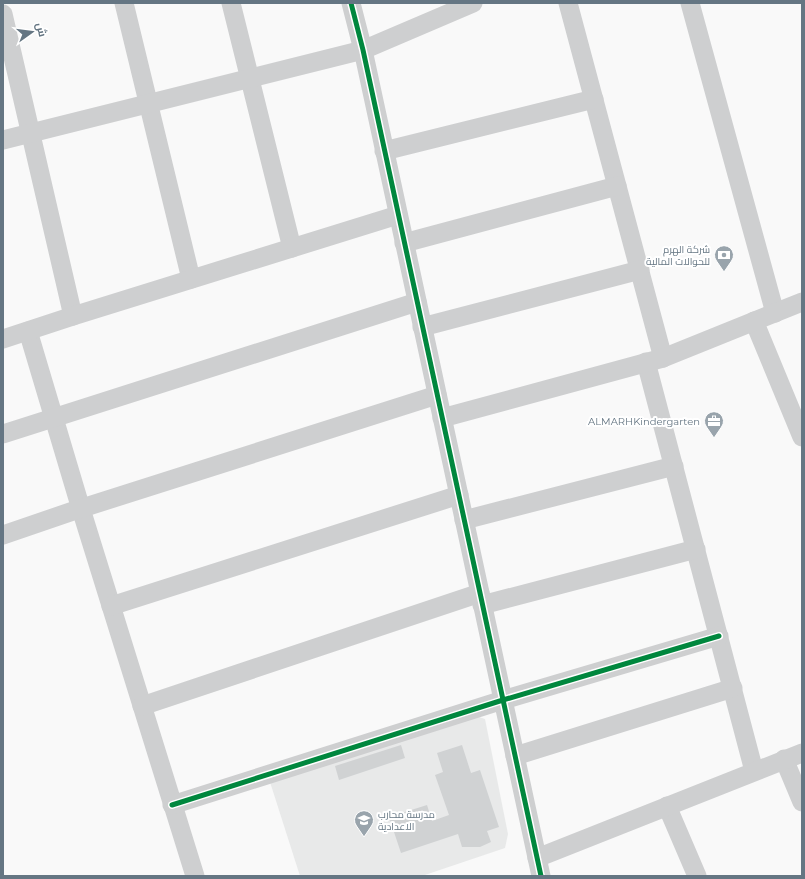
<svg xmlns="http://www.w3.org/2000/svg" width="805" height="879" font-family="Montserrat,Cairo,sans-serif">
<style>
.built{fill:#e8e9e9}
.building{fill:#d0d2d3}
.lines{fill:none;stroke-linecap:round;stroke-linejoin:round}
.minor{stroke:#cecfd0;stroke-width:19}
.cycleway-casing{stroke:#fff;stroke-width:8}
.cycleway{stroke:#00873e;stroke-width:5}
.labels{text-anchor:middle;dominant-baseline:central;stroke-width:4;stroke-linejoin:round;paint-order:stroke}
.poi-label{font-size:10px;fill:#657683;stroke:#fff;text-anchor:end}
</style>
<rect width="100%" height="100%" fill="#f9f9f9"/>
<path class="built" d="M476,716L485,719L508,834L505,848L422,876H300L270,782Z"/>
<g class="building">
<path d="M401,745L405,758L339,780L335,766Z"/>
<path d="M462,745L471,773L480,770L499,827L487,831L491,842L480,847H462L458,834L401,853L389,817L427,805L432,821L449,815L435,775L443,772L437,753Z"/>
</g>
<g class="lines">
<g class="minor">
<path d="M124,3L191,279"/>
<path d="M231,3L292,248"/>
<path d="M351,3L363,50L541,876"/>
<path d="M568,3L663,358"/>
<path d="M690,3L775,313"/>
<path d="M3,14L73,316"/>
<path d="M3,140L363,50L473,3"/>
<path d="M384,151L594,99"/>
<path d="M404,243L617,186"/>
<path d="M754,321L802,437"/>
<path d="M422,327L640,270"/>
<path d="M28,331L81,509L195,876"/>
<path d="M3,339L73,316L398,215"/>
<path d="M646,362L754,771"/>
<path d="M442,418L663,358L802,302"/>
<path d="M3,434L417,302"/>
<path d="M464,520L674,466"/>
<path d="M3,535L76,510L437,395"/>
<path d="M482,605L696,549"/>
<path d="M111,606L459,495"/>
<path d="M142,706L480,593"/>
<path d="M515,756L733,688"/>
<path d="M784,759L802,802"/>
<path d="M172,805L503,700L719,636"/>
<path d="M667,806L697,876"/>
<path d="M537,858L802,753"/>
</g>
<defs>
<g id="cycleway">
<path d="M351,3L363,50L541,876"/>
<path d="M172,805L503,700L719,636"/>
</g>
</defs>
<use href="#cycleway" class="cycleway-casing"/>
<use href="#cycleway" class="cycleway"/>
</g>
<defs>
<symbol id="bank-pin" viewBox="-11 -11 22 30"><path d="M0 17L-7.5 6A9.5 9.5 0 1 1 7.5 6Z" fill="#99a4ac" stroke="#fff"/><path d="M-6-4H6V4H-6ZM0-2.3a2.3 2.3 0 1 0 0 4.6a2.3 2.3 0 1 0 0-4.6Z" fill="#fff"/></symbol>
<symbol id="office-pin" viewBox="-11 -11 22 30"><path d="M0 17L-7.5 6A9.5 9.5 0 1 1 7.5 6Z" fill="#99a4ac" stroke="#fff"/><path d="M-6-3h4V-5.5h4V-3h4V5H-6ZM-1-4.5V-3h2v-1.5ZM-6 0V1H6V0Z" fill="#fff"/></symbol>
<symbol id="school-pin" viewBox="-11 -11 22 30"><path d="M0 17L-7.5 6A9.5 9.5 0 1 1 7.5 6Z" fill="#99a4ac" stroke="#fff"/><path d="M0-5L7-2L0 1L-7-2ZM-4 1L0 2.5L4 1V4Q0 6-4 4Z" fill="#fff"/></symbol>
</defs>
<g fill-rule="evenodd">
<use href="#bank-pin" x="713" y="244" width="22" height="30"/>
<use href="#office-pin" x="703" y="410" width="22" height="30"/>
<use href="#school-pin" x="353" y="809" width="22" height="30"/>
</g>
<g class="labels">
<g class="poi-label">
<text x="710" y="249">شركة الهرم<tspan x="710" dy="12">للحوالات المالية</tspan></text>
<text x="700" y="421">ALMARHKindergarten</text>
<text x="378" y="814" text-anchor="start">مدرسة محارب<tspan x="378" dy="12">الاعدادية</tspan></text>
</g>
</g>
<rect width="805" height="879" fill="none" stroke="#657683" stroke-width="8"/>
<g transform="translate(32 32) rotate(76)" stroke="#ffffff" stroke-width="3" paint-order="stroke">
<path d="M0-3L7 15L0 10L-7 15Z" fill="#657683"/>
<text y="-6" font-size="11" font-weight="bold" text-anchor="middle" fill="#657683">ش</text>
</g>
</svg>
